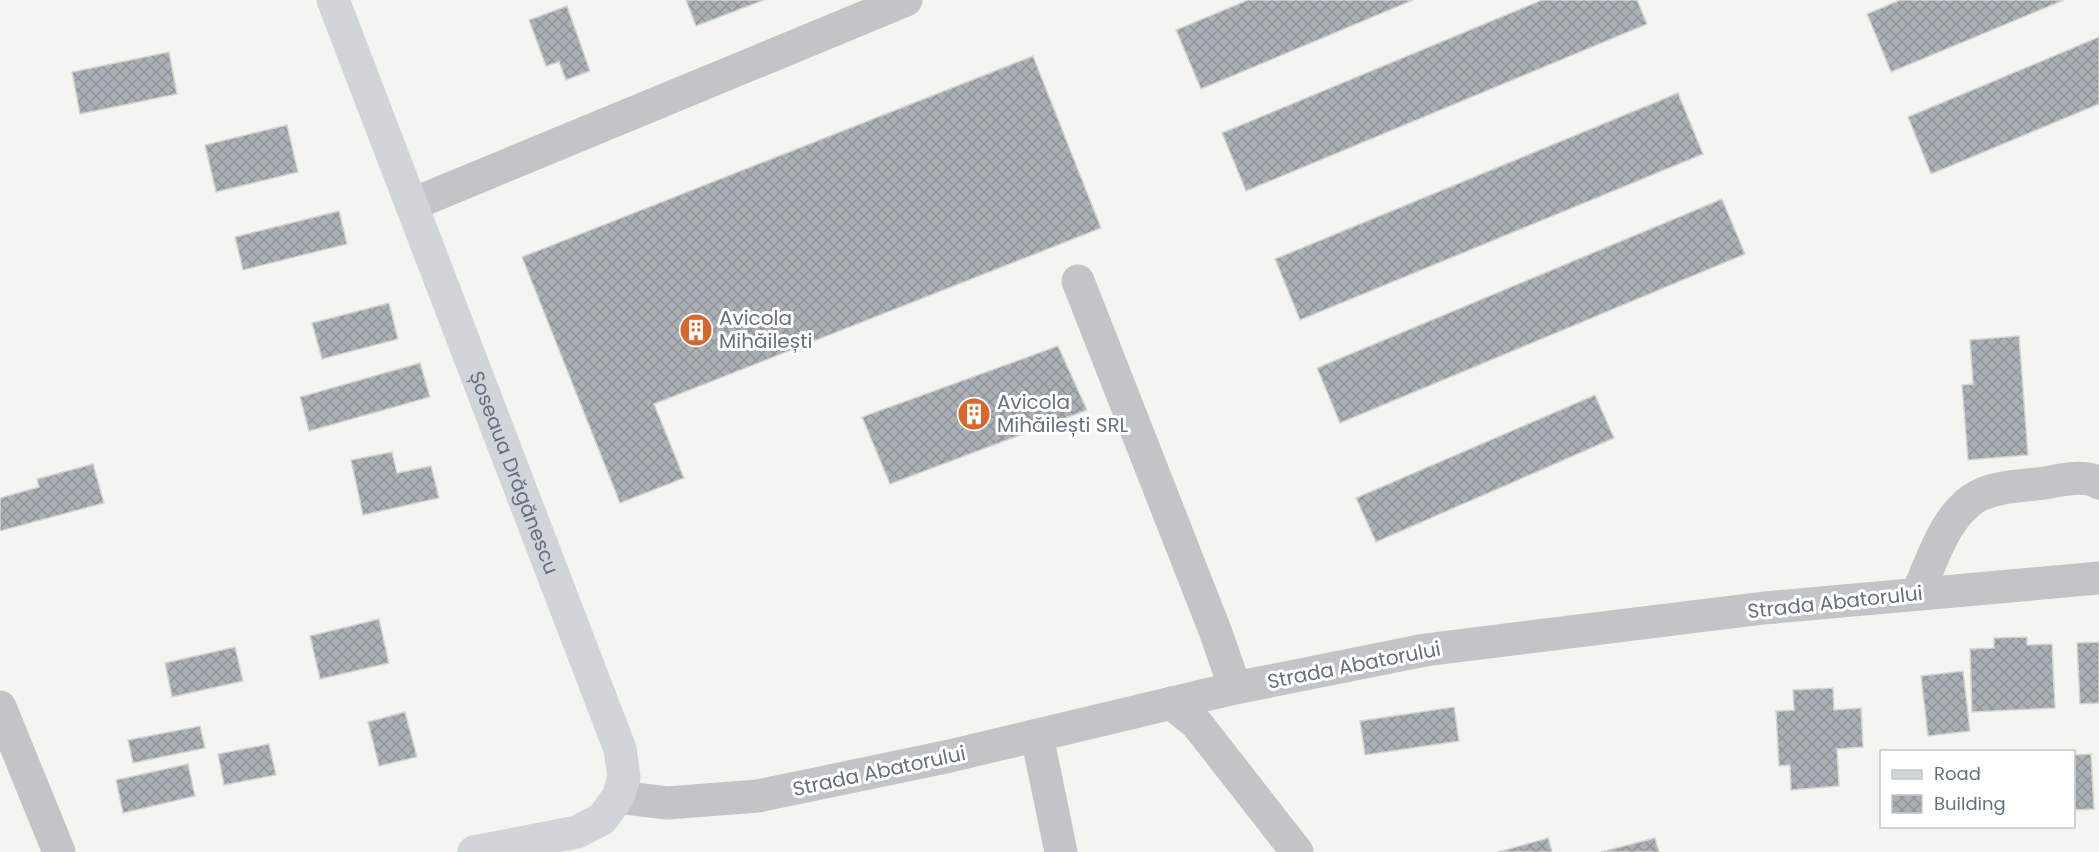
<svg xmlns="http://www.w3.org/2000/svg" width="2099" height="852" font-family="Poppins,sans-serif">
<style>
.building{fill:url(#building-cross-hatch);stroke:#d5d5d3;stroke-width:1.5}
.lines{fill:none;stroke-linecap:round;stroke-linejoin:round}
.minor{stroke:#c2c4c8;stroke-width:33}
.major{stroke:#d1d5da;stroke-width:33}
.labels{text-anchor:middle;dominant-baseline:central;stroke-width:6;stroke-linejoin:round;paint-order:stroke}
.poi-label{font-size:20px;fill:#657180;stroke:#fff;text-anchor:start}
.street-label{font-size:20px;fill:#657180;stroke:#fff}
</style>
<defs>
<pattern id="building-cross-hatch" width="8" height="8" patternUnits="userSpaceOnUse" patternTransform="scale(1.5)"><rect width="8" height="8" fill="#abb0b6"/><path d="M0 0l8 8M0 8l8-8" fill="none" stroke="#8f9499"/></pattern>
</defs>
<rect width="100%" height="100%" fill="#f4f4f0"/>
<g class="building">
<path d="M686,0H764L696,26Z"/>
<path d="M1248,0H1413L1201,89L1176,30Z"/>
<path d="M1542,0H1637L1647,24L1246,191L1222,133Z"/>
<path d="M1900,0H2064L1891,72L1867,14Z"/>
<path d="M567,6L590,71L566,80L559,62L546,66L529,20Z"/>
<path d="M2099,37V104L1931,174L1908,117Z"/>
<path d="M169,52L177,94L80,114L72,72Z"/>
<path d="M1033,56L1101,228L654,404L684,478L620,503L522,257Z"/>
<path d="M1678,93L1703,154L1300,320L1275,259Z"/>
<path d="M287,125L298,172L216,192L205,145Z"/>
<path d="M1722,199L1745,254L1340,423L1317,368Z"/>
<path d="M339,211L347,244L243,270L235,237Z"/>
<path d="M389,303L398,339L322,359L312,323Z"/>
<path d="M2019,336L2028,455L1968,460L1962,385L1973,384L1970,340Z"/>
<path d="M1058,346L1087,410L890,484L862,417Z"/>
<path d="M420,363L430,397L309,431L300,397Z"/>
<path d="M1595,395L1614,438L1376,542L1356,498Z"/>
<path d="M392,452L397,473L431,466L439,498L363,515L351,460Z"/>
<path d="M93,464L104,503L0,531V498L39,487L37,479Z"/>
<path d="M379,619L389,663L320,679L310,636Z"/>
<path d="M2027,637V645L2052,644L2055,708L1972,712L1970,649L1994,648V638Z"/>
<path d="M2099,642V703L2080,704L2077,643Z"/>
<path d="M235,647L243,681L172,697L165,663Z"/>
<path d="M1963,671L1970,731L1928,736L1921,676Z"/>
<path d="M1833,688L1834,710L1861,708L1863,747L1837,749L1839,786L1791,790L1790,765L1779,766L1776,711L1794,710L1793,690Z"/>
<path d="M1454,707L1459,741L1365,755L1360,721Z"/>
<path d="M405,712L417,757L379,766L368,722Z"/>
<path d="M200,726L205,748L133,763L128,740Z"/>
<path d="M269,744L276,775L224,785L218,754Z"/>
<path d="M2091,754L2094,809L2074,810V755Z"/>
<path d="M188,764L195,796L123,813L116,780Z"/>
<path d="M1548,838L1552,852H1498Z"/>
<path d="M1655,838L1659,852H1601Z"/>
</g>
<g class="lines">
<g class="minor">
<path d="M413,204L906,0"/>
<path d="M1078,281L1216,633L1235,688"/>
<path d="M1917,594C1932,562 1943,520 1973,499C1992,486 2023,486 2045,483C2060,480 2085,474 2099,483"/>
<path d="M1171,703L1197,724L1297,852"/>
<path d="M0,707L59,852"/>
<path d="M1037,736L1061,852"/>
<path d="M618,797L667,803L758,796L950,756L1235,688L1425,650L1764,608L2099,578"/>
</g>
<path class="major" id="s1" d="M333,0L620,749L624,777L618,797L602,819L577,832L474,852"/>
</g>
<defs>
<symbol id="building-disc" viewBox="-11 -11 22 22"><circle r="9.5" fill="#d8662d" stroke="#fff"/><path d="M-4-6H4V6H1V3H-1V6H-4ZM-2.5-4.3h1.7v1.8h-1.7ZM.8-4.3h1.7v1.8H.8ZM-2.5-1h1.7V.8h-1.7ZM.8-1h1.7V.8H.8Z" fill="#fff"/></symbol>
</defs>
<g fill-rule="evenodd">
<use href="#building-disc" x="677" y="311" width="38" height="38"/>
<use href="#building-disc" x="955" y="395" width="38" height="38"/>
</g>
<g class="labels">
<g class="poi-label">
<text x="719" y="318">Avicola<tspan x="719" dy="23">Mihăilești</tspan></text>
<text x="997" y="402">Avicola<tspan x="997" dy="23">Mihăilești SRL</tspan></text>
</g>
<g class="street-label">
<text stroke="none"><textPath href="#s1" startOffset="506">Șoseaua Drăgănescu</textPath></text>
<text transform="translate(1835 602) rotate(-6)">Strada Abatorului</text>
<text transform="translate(1354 665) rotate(-11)">Strada Abatorului</text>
<text transform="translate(879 771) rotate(-12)">Strada Abatorului</text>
</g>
</g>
<rect x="1880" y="750" width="195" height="78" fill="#ffffff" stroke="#c1c6cc" stroke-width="1.5"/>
<rect x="1892" y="770" width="30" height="9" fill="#d1d5da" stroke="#c1c6cc" stroke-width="1.5"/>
<text x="1934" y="780" font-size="18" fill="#657180">Road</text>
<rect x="1892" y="795" width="30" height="18" fill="url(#building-cross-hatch)" stroke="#c1c6cc" stroke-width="1.5"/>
<text x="1934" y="810" font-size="18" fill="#657180">Building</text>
</svg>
